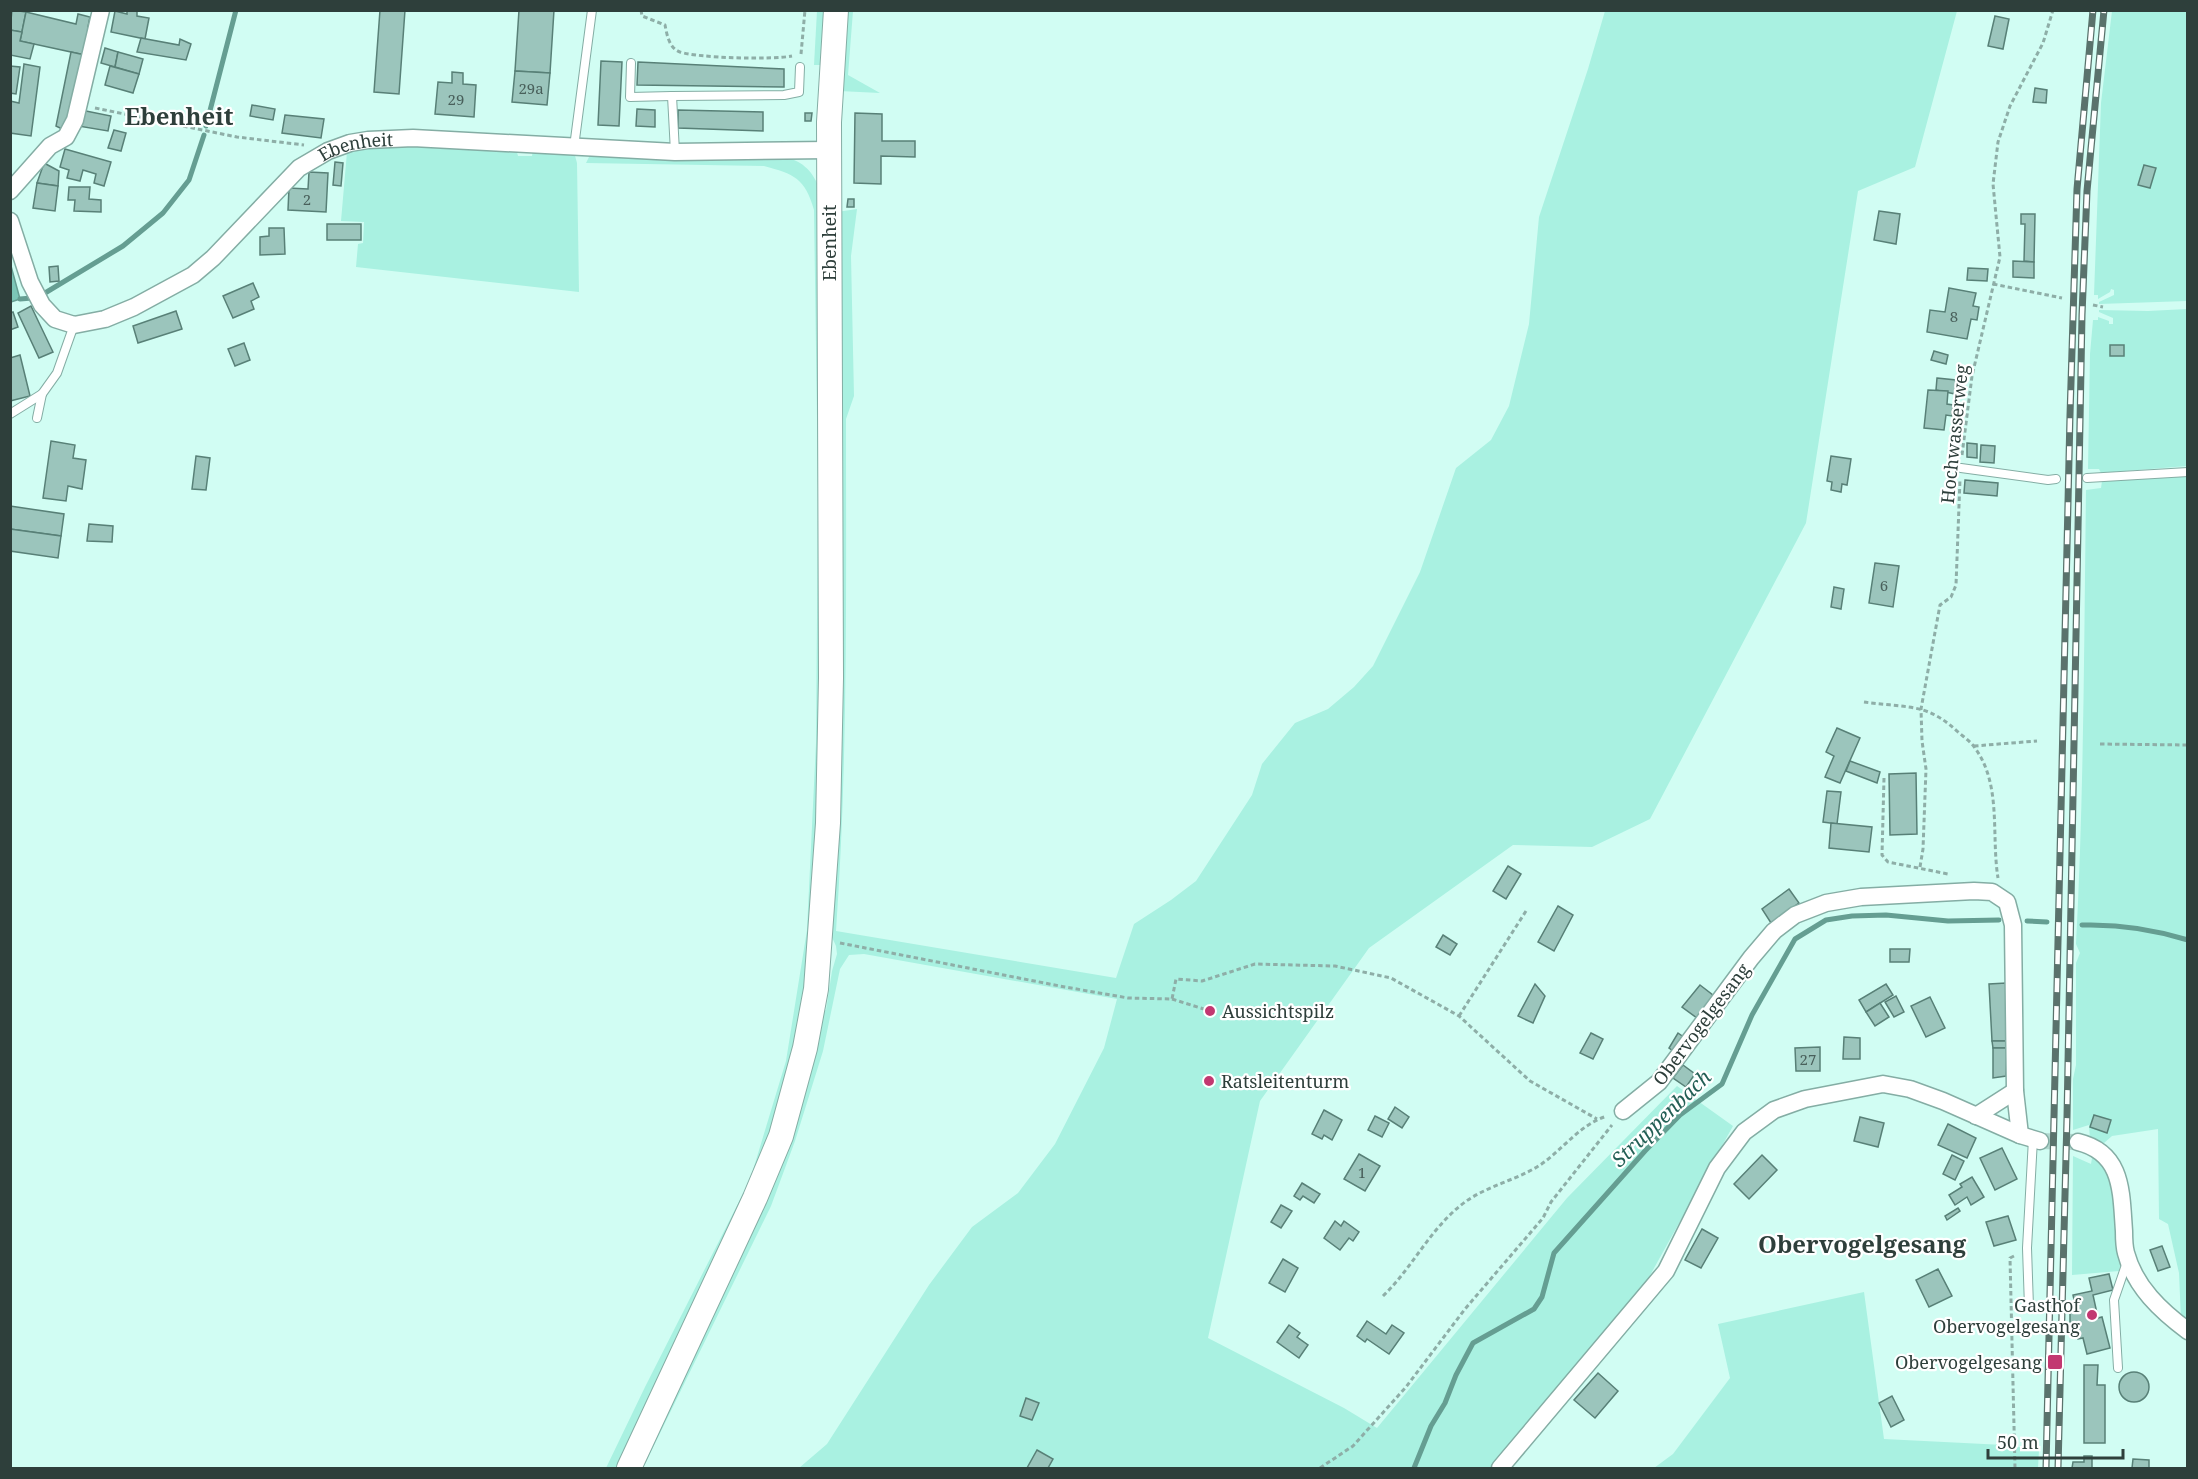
<svg xmlns="http://www.w3.org/2000/svg" width="2198" height="1479" font-family="'Noto Serif',serif">
<style>
.green{fill:#a9f1e1}
.water{fill:#7cc6b7;stroke:#659e92;stroke-width:1.5}
.lines{fill:none;stroke-linecap:round;stroke-linejoin:round}
.stream{stroke:#659e92;stroke-width:5}
.building{fill:#9bc5bc;stroke:#588077;stroke-width:1.5}
.street-tunnel{stroke:#b0d7ce;stroke-width:16;stroke-dasharray:16 8;stroke-linecap:butt}
.lane-casing{stroke:#84ada4;stroke-width:10}
.street-casing{stroke:#84ada4;stroke-width:19}
.secondary-casing{stroke:#84ada4;stroke-width:26}
.path{stroke:#8eaea7;stroke-width:3;stroke-dasharray:4.5 3;stroke-linecap:butt}
.lane{stroke:#fff;stroke-width:8}
.street{stroke:#fff;stroke-width:16}
.secondary{stroke:#fff;stroke-width:24}
.rail-casing{stroke:#5a726c;stroke-width:7}
.rail{stroke:#fff;stroke-width:4.5;stroke-dasharray:14;stroke-linecap:butt}
.poi-dot{fill:#c23871;stroke:#fff;stroke-width:2}
.labels{text-anchor:middle;dominant-baseline:central;stroke-width:4.5;stroke-linejoin:round;paint-order:stroke}
.number-label{font-size:15px;fill:#49605b}
.street-label{font-size:18px;fill:#2e3f3b;stroke:#fff}
.poi-label{font-size:18px;fill:#2e3f3b;stroke:#fff;text-anchor:start}
.water-label{font-size:20px;font-style:italic;fill:#235f55;stroke:#fff}
.district-label{font-size:24px;font-weight:bold;fill:#2e3f3b;stroke:#fff}
</style>
<rect width="100%" height="100%" fill="#d1fdf3"/>
<g class="green">
<path d="M817,11H827L821,65H814Z"/>
<path d="M845,11H853L848,75L880,93L839,91Z"/>
<path d="M1605,11H1957L1915,167L1858,191L1806,523L1650,819L1592,847L1513,845L1369,948L1260,1101L1208,1338L1344,1408L1377,1428L1567,1198L1677,1086L1733,1126L1648,1279L1522,1429L1493,1468H799L827,1444L929,1285L972,1227L1018,1193L1055,1144L1104,1048L1117,999L864,954L849,955L840,969L823,1051L795,1141L771,1206L643,1468H637L823,1011L826,1010L832,971L837,954L836,946L831,935L837,212L857,209L851,256L854,396L846,419C846,590 848,760 836,931L1116,978L1134,924L1171,900L1196,881L1252,795L1262,764L1295,723L1328,709L1354,687L1373,666L1420,572L1456,468L1491,440L1509,406L1529,324L1539,217L1588,69Z"/>
<path d="M2112,11H2187V301L2099,304V302L2114,295V290L2111,289L2110,292L2098,299V295H2094L2101,103Z"/>
<path d="M390,146L516,148L518,156H532L533,149L574,152L577,163L579,292L356,267L358,244L363,243L364,222L341,221L347,152L361,148Z"/>
<path d="M591,153L782,156C802,161 811,169 819,187L822,676L813,931L797,1048L772,1134L618,1468H606L645,1387L750,1180L786,1061L807,930L816,743L818,488L814,210C805,178 794,174 764,166L586,163Z"/>
<path d="M2187,309V466L2101,473L2099,469H2088L2090,354L2093,320H2098V317L2109,321V324H2113V318L2099,312V310L2148,311Z"/>
<path d="M2187,476V1324L2181,1320L2179,1273L2168,1224L2159,1219L2158,1129L2112,1136L2104,1143L2090,1139L2089,1125L2073,1130V1079L2076,1065V963L2080,953L2076,944C2084,793 2084,641 2086,490L2101,488L2102,481Z"/>
<path d="M2073,1156L2091,1164L2092,1158L2101,1163L2110,1173L2121,1263L2119,1271L2072,1275Z"/>
<path d="M1864,1292L1884,1439L2004,1445L2039,1450L2038,1468H1654L1673,1454L1730,1378L1718,1324Z"/>
</g>
<path class="water" d="M11,266L20,299L11,302H10Z"/>
<g class="lines">
<g class="stream">
<path d="M206,126L236,10"/>
<path d="M45,293L123,246L163,213L189,180L204,135"/>
<path d="M20,299L32,298"/>
<path d="M2027,921L2047,922"/>
<path d="M2082,925C2118,924 2153,929 2188,940"/>
<path d="M1414,1468L1431,1426L1445,1403L1456,1375L1473,1343L1534,1309L1542,1297L1554,1253L1645,1151L1680,1115L1722,1084L1752,1015L1795,939L1826,920L1852,916L1886,915L1948,921L1999,920"/>
</g>
</g>
<g class="building">
<path d="M12,10L26,12L22,32L10,30Z"/>
<path d="M127,10L137,11V16L149,18L145,39L111,32L115,11L127,14Z"/>
<path d="M380,10H405L399,94L374,92Z"/>
<path d="M519,10H554L550,73L515,71Z"/>
<path d="M26,12L76,24L78,14L90,17L88,27L91,28L85,55L20,41Z"/>
<path d="M1995,16L2009,19L2003,49L1988,46Z"/>
<path d="M10,30L22,32L20,41L34,44L30,59L10,55Z"/>
<path d="M141,38L179,45L180,39L191,44L186,60L137,52Z"/>
<path d="M105,48L118,52L115,67L101,63Z"/>
<path d="M71,52L85,55L64,130L56,126Z"/>
<path d="M118,52L143,59L139,74L115,67Z"/>
<path d="M601,61L622,62L619,126L598,125Z"/>
<path d="M638,62L784,69V87L637,85Z"/>
<path d="M24,64L40,67L31,136L10,133V101L19,103Z"/>
<path d="M10,66L20,67L16,94L10,93Z"/>
<path d="M110,66L139,74L133,93L105,85Z"/>
<path d="M515,71L550,73L547,105L512,102Z"/>
<path d="M452,72L463,73V84L476,85L474,117L435,114L438,82L452,83Z"/>
<path d="M2035,88L2047,90L2046,103L2033,102Z"/>
<path d="M252,105L275,109L273,120L250,116Z"/>
<path d="M637,109L655,110V127L636,126Z"/>
<path d="M81,110L111,116L108,131L78,126Z"/>
<path d="M678,110L763,112V131L678,128Z"/>
<path d="M805,113H812L811,121H805Z"/>
<path d="M855,113L882,114V141H915V157L881,156V184L854,183Z"/>
<path d="M285,115L324,119L321,138L282,133Z"/>
<path d="M114,130L126,133L121,151L108,148Z"/>
<path d="M65,149L111,162L104,186L94,183L96,174L83,170L80,181L67,178L69,170L60,167Z"/>
<path d="M335,162L343,163L341,186L333,185Z"/>
<path d="M44,163L59,171L58,186L37,183Z"/>
<path d="M2144,165L2156,168L2150,188L2138,185Z"/>
<path d="M309,172L328,173L326,212L288,210L289,188L308,189Z"/>
<path d="M37,183L58,186L55,211L33,208Z"/>
<path d="M69,187H90L89,199L101,200V212L74,211L75,200H68Z"/>
<path d="M848,199H854V207H847Z"/>
<path d="M1879,211L1900,214L1896,244L1874,240Z"/>
<path d="M2021,214H2035L2034,262L2024,261L2025,224H2021Z"/>
<rect x="327" y="224" width="34" height="16"/>
<path d="M269,228H284L285,254L260,255V237L269,236Z"/>
<path d="M2013,261L2034,262V278L2013,277Z"/>
<path d="M58,266L59,281L50,282L49,267Z"/>
<path d="M1968,268L1988,269L1987,281L1967,280Z"/>
<path d="M253,283L259,297L251,301L254,309L233,318L223,296Z"/>
<path d="M1949,288L1976,293L1973,306L1979,307L1977,320L1971,319L1967,339L1927,332L1930,310L1945,312Z"/>
<path d="M31,306L53,352L39,358L18,313Z"/>
<path d="M176,311L182,329L138,343L133,326Z"/>
<path d="M13,312L18,327L10,330V313Z"/>
<path d="M244,343L250,360L235,366L228,349Z"/>
<rect x="2110" y="345" width="14" height="11"/>
<path d="M1934,351L1948,355L1946,364L1931,360Z"/>
<path d="M20,355L30,396L10,401V358Z"/>
<path d="M1937,378L1956,380L1955,394L1936,390Z"/>
<path d="M1928,390L1948,391L1947,404L1953,405L1952,416L1946,415L1944,430L1924,428Z"/>
<path d="M51,441L75,445L73,458L86,460L82,489L68,486L66,501L43,498Z"/>
<path d="M1967,443L1977,444V458L1967,457Z"/>
<path d="M1981,445L1995,446L1994,463L1980,462Z"/>
<path d="M196,456L210,458L206,490L192,489Z"/>
<path d="M1831,456L1851,459L1847,485L1842,484L1841,492L1831,490L1832,482L1827,481Z"/>
<path d="M1965,480L1998,483L1997,496L1964,493Z"/>
<path d="M10,506L64,514L61,536L10,529Z"/>
<path d="M89,524L113,526L112,542L87,541Z"/>
<path d="M10,529L61,536L58,558L10,551Z"/>
<path d="M1875,563L1899,566L1893,607L1869,603Z"/>
<path d="M1834,587L1844,589L1841,609L1831,607Z"/>
<path d="M1837,728L1860,738L1840,783L1825,777L1834,756L1826,752Z"/>
<path d="M1850,761L1880,772L1877,783L1846,771Z"/>
<path d="M1916,773L1917,834L1890,835L1889,774Z"/>
<path d="M1827,791L1841,792L1837,824L1823,822Z"/>
<path d="M1831,823L1872,827L1869,852L1829,848Z"/>
<path d="M1508,866L1521,874L1506,899L1493,891Z"/>
<path d="M1789,889L1799,903L1771,923L1762,909Z"/>
<path d="M1558,906L1573,915L1554,951L1538,942Z"/>
<path d="M1443,935L1457,944L1450,955L1436,947Z"/>
<path d="M1890,949H1910L1909,962H1890Z"/>
<path d="M2006,983L2007,1041H1992L1989,984Z"/>
<path d="M1535,984L1545,996L1533,1023L1518,1016Z"/>
<path d="M1886,984L1893,995L1866,1012L1859,1000Z"/>
<path d="M1700,985L1718,999L1701,1021L1682,1007Z"/>
<path d="M1896,996L1904,1012L1894,1017L1885,1002Z"/>
<path d="M1930,997L1945,1028L1926,1037L1911,1006Z"/>
<path d="M1880,1003L1889,1017L1875,1026L1866,1012Z"/>
<path d="M1591,1033L1603,1039L1593,1059L1580,1053Z"/>
<path d="M1678,1033L1685,1038L1676,1053L1669,1048Z"/>
<path d="M1844,1037L1860,1038V1059H1843Z"/>
<path d="M1992,1041H2007V1048H1993Z"/>
<path d="M1820,1047V1071H1796L1795,1048Z"/>
<path d="M1993,1048H2007L2006,1076L1993,1078Z"/>
<path d="M1683,1065L1695,1074L1686,1087L1673,1078Z"/>
<path d="M1395,1107L1409,1117L1402,1128L1388,1119Z"/>
<path d="M1324,1110L1342,1120L1332,1140L1324,1135L1322,1139L1312,1134Z"/>
<path d="M2094,1115L2111,1120L2107,1133L2090,1127Z"/>
<path d="M1375,1116L1389,1123L1382,1137L1368,1130Z"/>
<path d="M1860,1117L1884,1123L1878,1147L1854,1141Z"/>
<path d="M1948,1124L1976,1138L1967,1158L1938,1145Z"/>
<path d="M2002,1148L2017,1179L1995,1190L1980,1158Z"/>
<path d="M1359,1154L1380,1166L1365,1191L1344,1179Z"/>
<path d="M1762,1155L1777,1170L1749,1199L1734,1184Z"/>
<path d="M1952,1155L1964,1161L1955,1180L1943,1174Z"/>
<path d="M1972,1177L1984,1197L1971,1205L1967,1197L1955,1205L1949,1195L1962,1187L1960,1184Z"/>
<path d="M1302,1183L1320,1194L1314,1203L1303,1196L1300,1200L1294,1196Z"/>
<path d="M1281,1205L1292,1211L1281,1228L1271,1222Z"/>
<path d="M1958,1208L1960,1211L1947,1220L1945,1216Z"/>
<path d="M2008,1216L2016,1240L1994,1246L1986,1222Z"/>
<path d="M1335,1221L1341,1226L1344,1221L1359,1232L1353,1241L1349,1238L1340,1250L1324,1238Z"/>
<path d="M1702,1229L1718,1238L1701,1268L1685,1260Z"/>
<path d="M2162,1246L2170,1267L2158,1271L2150,1250Z"/>
<path d="M1283,1259L1298,1268L1285,1292L1269,1283Z"/>
<path d="M1938,1269L1952,1296L1929,1307L1916,1280Z"/>
<path d="M2109,1274L2113,1290L2093,1295L2098,1318L2102,1317L2110,1348L2087,1354L2083,1338L2078,1339L2070,1333V1305L2075,1304L2073,1295L2092,1291L2089,1278Z"/>
<path d="M1367,1321L1386,1334L1392,1325L1404,1333L1389,1354L1367,1339L1365,1342L1357,1336Z"/>
<path d="M1289,1325L1300,1333L1297,1337L1308,1345L1299,1358L1277,1342Z"/>
<path d="M2084,1365H2098L2097,1385H2105V1443H2084Z"/>
<circle cx="2134" cy="1387" r="15"/>
<path d="M1598,1373L1618,1391L1595,1418L1574,1400Z"/>
<path d="M1892,1396L1904,1420L1891,1427L1879,1403Z"/>
<path d="M1026,1398L1039,1403L1032,1420L1020,1416Z"/>
<path d="M1037,1450L1053,1459L1048,1468H1027Z"/>
<path d="M2084,1456H2092V1468H2072L2073,1462H2084Z"/>
<path d="M2133,1459L2149,1460V1468H2132Z"/>
</g>
<g class="lines">
<path class="street-tunnel" d="M2040,1141L2078,1142"/>
<defs>
<g id="lane">
<path d="M631,63L630,97L672,96"/>
<path d="M574,147L592,10"/>
<path d="M675,152L672,96L784,95L799,92L800,67"/>
<path d="M10,414L42,394L57,373L74,325"/>
<path d="M37,418L42,394"/>
<path d="M1961,468L2048,480L2056,479"/>
<path d="M2087,478L2188,472"/>
<path d="M2029,1307L2027,1248L2033,1139"/>
<path d="M2118,1368L2114,1300L2127,1262"/>
</g>
<g id="street">
<path d="M10,191L50,146L66,137L75,120L101,10"/>
<path id="s1" d="M10,221L30,282L42,305L55,319L74,325L105,319L134,307L193,275L213,258L299,168L328,151L350,143L368,140L413,138L675,152L829,150"/>
<path d="M1623,1111L1659,1082L1751,958L1774,931L1795,915L1826,903L1861,897L1974,891L1992,892L2007,902L2013,925L2015,1091L2020,1135"/>
<path d="M1976,1116L2015,1091"/>
<path d="M2078,1142C2123,1153 2121,1191 2124,1231C2124,1238 2124,1246 2126,1253C2135,1287 2161,1311 2188,1331"/>
<path d="M1500,1468L1666,1271L1717,1168L1744,1132L1774,1110L1805,1099L1883,1084L1910,1089L1943,1101L2020,1135L2040,1141"/>
</g>
<path id="secondary" d="M629,1468L755,1198L781,1136L805,1048L816,989L828,823L831,678L829,122L836,10"/>
</defs>
<use href="#lane" class="lane-casing"/>
<use href="#street" class="street-casing"/>
<use href="#secondary" class="secondary-casing"/>
<g class="path">
<path d="M641,10L642,16L665,25C667,35 669,48 680,52C698,58 772,60 792,56"/>
<path d="M801,54L805,10"/>
<path d="M95,108L237,137L304,145"/>
<path d="M1993,284L2062,298"/>
<path d="M2093,305L2103,307"/>
<path d="M1962,455L1972,376L2000,257L1993,184L1998,142L2010,106L2043,43L2053,10"/>
<path d="M1864,702C1883,705 1905,705 1923,710C1938,715 1947,722 1958,732C1964,737 1971,742 1975,748C2002,785 1991,835 1998,878"/>
<path d="M2100,744L2188,745"/>
<path d="M1974,746L2037,741"/>
<path d="M1884,778L1882,855L1888,862L1948,874"/>
<path d="M1920,867L1923,849L1926,769L1922,741L1921,709L1940,605L1951,597L1956,585L1960,479"/>
<path d="M840,943L1065,987L1128,998L1172,999L1176,979L1202,981L1255,964L1335,966L1391,978L1459,1016L1530,1081L1597,1119"/>
<path d="M1172,999L1210,1011"/>
<path d="M1459,1016L1526,911"/>
<path d="M1383,1296C1414,1266 1430,1228 1465,1202C1490,1184 1523,1179 1547,1160C1567,1144 1582,1124 1607,1116"/>
<path d="M1320,1468L1353,1446L1406,1387L1465,1309L1543,1218L1551,1202L1612,1125"/>
<path d="M2015,1468L2010,1258L2016,1255"/>
</g>
<use href="#lane" class="lane"/>
<use href="#street" class="street"/>
<use href="#secondary" class="secondary"/>
<defs>
<g id="rail">
<path d="M2046,1468L2070,415L2077,189L2093,10"/>
<path d="M2058,1468L2067,1117L2082,315L2087,191L2104,10"/>
</g>
</defs>
<use href="#rail" class="rail-casing"/>
<use href="#rail" class="rail"/>
</g>
<g class="poi-dot">
<circle cx="1210" cy="1011" r="6"/>
<circle cx="1209" cy="1081" r="6"/>
<circle cx="2092" cy="1315" r="6"/>
<rect x="2047" y="1354" width="16" height="16" rx="3"/>
</g>
<g class="labels">
<g class="number-label">
<text x="531" y="88">29a</text>
<text x="456" y="99">29</text>
<text x="307" y="199">2</text>
<text x="1954" y="316">8</text>
<text x="1884" y="585">6</text>
<text x="1808" y="1059">27</text>
<text x="1362" y="1172">1</text>
</g>
<g class="street-label">
<text stroke="none"><textPath href="#s1" startOffset="472">Ebenheit</textPath></text>
<text transform="translate(829 243) rotate(-90)">Ebenheit</text>
<text transform="translate(1954 434) rotate(-84)">Hochwasserweg</text>
<text transform="translate(1701 1024) rotate(-53)">Obervogelgesang</text>
</g>
<g class="poi-label">
<text x="1222" y="1011">Aussichtspilz</text>
<text x="1221" y="1081">Ratsleitenturm</text>
<text x="2080" y="1305" text-anchor="end">Gasthof<tspan x="2080" dy="21">Obervogelgesang</tspan></text>
<text x="2042" y="1362" text-anchor="end">Obervogelgesang</text>
</g>
<g class="water-label">
<text transform="translate(1661 1118) rotate(-44)">Struppenbach</text>
</g>
<g class="district-label">
<text x="179" y="115">Ebenheit</text>
<text x="1862" y="1243">Obervogelgesang</text>
</g>
</g>
<rect width="2198" height="1479" fill="none" stroke="#2e3f3b" stroke-width="24"/>
<path d="M1988 1449v9h135v-9" fill="none" stroke="#2e3f3b" stroke-width="3"/>
<text x="1997" y="1449" font-size="18" fill="#2e3f3b" stroke="#ffffff" stroke-width="4.5" paint-order="stroke">50 m</text>
</svg>
